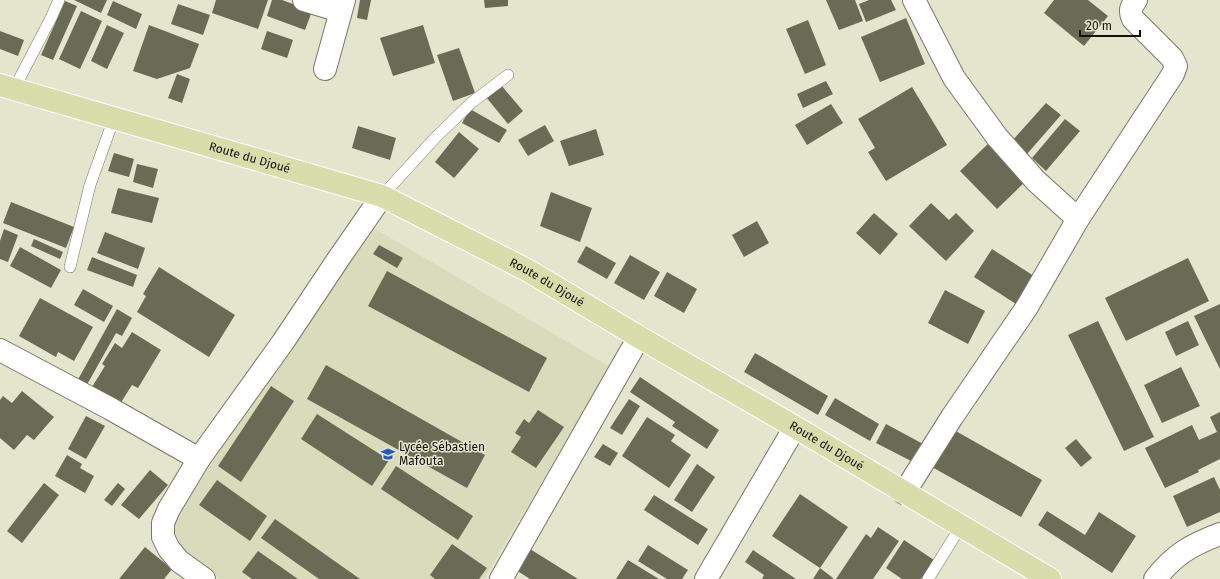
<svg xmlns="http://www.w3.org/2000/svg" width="1220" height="579" font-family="'Fira Sans',sans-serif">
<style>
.built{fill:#d9dcbc}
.building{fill:#696b55}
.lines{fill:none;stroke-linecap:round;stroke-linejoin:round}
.service-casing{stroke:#777963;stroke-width:12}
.minor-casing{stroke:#777963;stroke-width:24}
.primary-casing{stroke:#fff;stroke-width:24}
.service{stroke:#fff;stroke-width:11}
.minor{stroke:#fff;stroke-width:22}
.primary{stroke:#d9dcab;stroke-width:22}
.labels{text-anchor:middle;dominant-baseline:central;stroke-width:3;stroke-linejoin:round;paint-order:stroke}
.street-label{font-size:12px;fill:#12120a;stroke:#e3e5cd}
.poi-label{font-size:12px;fill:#12120a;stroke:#e3e5cd;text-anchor:start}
</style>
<rect width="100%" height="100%" fill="#e3e5cd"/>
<path class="built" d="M372,227L610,367L484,579H220L184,551L171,526L264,383Z"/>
<g class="building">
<path d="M74,0H107L101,13Z"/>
<path d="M216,0H268L258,29L212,13Z"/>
<path d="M272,0H282L312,11L305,30L267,16Z"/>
<path d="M360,0H371L367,20L357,18Z"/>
<path d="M484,0H508V6L485,8Z"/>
<path d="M826,0H855L863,21L839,30Z"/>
<path d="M869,0H891L896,10L866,22L859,4Z"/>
<path d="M1054,0H1088L1108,16L1084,46L1044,13Z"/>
<path d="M65,1L77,6L53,60L41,55Z"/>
<path d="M113,1L142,14L136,29L107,15Z"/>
<path d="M178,4L210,15L203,35L171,24Z"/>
<path d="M81,11L102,21L80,69L59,59Z"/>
<path d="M906,18L925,64L880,82L861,37Z"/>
<path d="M808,20L826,65L805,74L786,29Z"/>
<path d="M107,25L124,33L107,69L91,61Z"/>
<path d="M149,25L199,44L190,68L157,79L133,71Z"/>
<path d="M423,25L435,63L393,76L380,38Z"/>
<path d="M0,31L24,40L18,56L0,49Z"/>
<path d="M267,31L293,40L287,58L261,49Z"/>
<path d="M459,48L475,93L453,101L437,55Z"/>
<path d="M177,74L190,79L182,103L168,98Z"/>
<path d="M826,81L833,94L803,108L797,94Z"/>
<path d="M501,85L523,111L508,124L486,97Z"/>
<path d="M912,87L947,145L886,181L868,152L875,148L858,119Z"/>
<path d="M1046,103L1061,115L1027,154L1012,141Z"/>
<path d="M831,104L843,123L807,145L795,125Z"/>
<path d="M470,109L507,130L499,143L462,123Z"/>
<path d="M1065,119L1080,131L1046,171L1032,158Z"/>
<path d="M545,125L554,141L528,156L518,140Z"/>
<path d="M358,126L396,138L390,160L352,148Z"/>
<path d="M596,129L604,155L569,166L560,141Z"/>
<path d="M459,132L479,149L454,178L435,162Z"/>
<path d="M992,140L1029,178L997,209L960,171Z"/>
<path d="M114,153L134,159L129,177L108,171Z"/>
<path d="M137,164L158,169L153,188L133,182Z"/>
<path d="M118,188L159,198L152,223L111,213Z"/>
<path d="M551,192L592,208L580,242L540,226Z"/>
<path d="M11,202L74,227L66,248L3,223Z"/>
<path d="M931,203L949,220L956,213L974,231L946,261L909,226Z"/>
<path d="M874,213L898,234L880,255L856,233Z"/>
<path d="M757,221L769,243L744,257L732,235Z"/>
<path d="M4,229L18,235L8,262L0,259V241Z"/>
<path d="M105,232L145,248L138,269L97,253Z"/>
<path d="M34,239L63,252L60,259L31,246Z"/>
<path d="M379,245L403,258L397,268L373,254Z"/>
<path d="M586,246L616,263L607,279L577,262Z"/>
<path d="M20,247L61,270L51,288L10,266Z"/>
<path d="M992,249L1037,278L1019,306L974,277Z"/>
<path d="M630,255L660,272L644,300L614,283Z"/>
<path d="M92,257L137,275L133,287L87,270Z"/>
<path d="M1188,258L1209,301L1126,341L1105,298Z"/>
<path d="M159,267L235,315L209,357L137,312L146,296L143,294Z"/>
<path d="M387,271L547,358L529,392L368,306Z"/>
<path d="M667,272L697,289L684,313L654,296Z"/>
<path d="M83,289L113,306L104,322L74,305Z"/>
<path d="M945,290L985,311L968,344L928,323Z"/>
<path d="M40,298L93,327L74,361L58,352L56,357L19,336Z"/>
<path d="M1220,304V369L1194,316Z"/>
<path d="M117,309L132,318L122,336L116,333L84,390L75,385Z"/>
<path d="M1098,321L1154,437L1124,451L1068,335Z"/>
<path d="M1188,321L1199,345L1176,356L1165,332Z"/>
<path d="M132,332L161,350L138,388L132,385L120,404L92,387L105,366L102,364L115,343L122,348Z"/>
<path d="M755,353L828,396L818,415L744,372Z"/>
<path d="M326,365L485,455L467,488L307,399Z"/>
<path d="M1181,367L1200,406L1162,423L1144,385Z"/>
<path d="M640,377L719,430L707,449L672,426L675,422L630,392Z"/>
<path d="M271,386L294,401L241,482L218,466Z"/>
<path d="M22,391L54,417L34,440L27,435L14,450L0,438V400L3,396L12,403Z"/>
<path d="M835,398L879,424L870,441L825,415Z"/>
<path d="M629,399L640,406L622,435L610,428Z"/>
<path d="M538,410L564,427L536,468L511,452L521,437L515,433L524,419L529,423Z"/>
<path d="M1220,412V459L1198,470L1199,472L1165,488L1145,448L1192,425L1199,440L1217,432L1210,417Z"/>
<path d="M317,414L389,460L372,486L301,439Z"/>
<path d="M86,416L105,426L86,459L68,449Z"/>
<path d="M647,417L675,435L671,441L691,455L669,488L622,456Z"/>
<path d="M886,424L925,445L915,463L876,443Z"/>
<path d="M954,430L1042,480L1021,517L932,467Z"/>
<path d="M1076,439L1092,458L1081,467L1065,448Z"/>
<path d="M603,444L618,453L610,466L594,457Z"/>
<path d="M67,455L82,464L80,468L94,476L85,493L55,476Z"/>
<path d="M697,464L715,477L692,512L674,500Z"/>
<path d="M396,466L473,516L458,540L381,489Z"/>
<path d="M150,470L168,485L139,519L121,505Z"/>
<path d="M1214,477L1220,490V512L1187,527L1173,496Z"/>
<path d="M217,480L267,516L250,541L199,505Z"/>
<path d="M44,483L59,495L22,543L7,531Z"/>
<path d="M118,483L125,489L112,506L104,500Z"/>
<path d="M800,494L848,527L820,568L772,536Z"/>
<path d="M654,495L708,529L698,545L644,510Z"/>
<path d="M1047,511L1085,535L1099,512L1136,536L1112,573L1038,525Z"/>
<path d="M275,519L360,579H319L261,538Z"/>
<path d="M878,527L899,541L873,579H836L866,534L871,538Z"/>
<path d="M904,540L934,560L921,579H902L886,568Z"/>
<path d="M452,544L487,568L479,579H435L430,575Z"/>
<path d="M648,545L688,570L682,579H667L638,561Z"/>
<path d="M145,547L172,569L164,579H119Z"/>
<path d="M530,549L578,579H530L516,570Z"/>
<path d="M753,550L796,579H762L764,575L745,562Z"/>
<path d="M258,551L298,579H252L242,572Z"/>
<path d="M628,560L659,579H616Z"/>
<path d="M820,568L833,578V579H813Z"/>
</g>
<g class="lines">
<defs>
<g id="service">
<path d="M14,89L51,18L59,0"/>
<path d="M382,196L435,138L471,103L508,75"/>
<path d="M70,267L90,185L114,118"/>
<path d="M928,579L961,526"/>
</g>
<g id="minor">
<path d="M304,0L340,11"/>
<path d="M914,0L954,78L997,137L1036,181L1078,219"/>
<path d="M325,69L344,0"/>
<path d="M0,350L111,409L199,459"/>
<path d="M904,493L952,417L1027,307L1078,219L1173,74L1176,66L1172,58L1133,19C1129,11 1131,7 1136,0"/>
<path d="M204,579L179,561L169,549L163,537V523L169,509L199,459L283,342L339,258L382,196"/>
<path d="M501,579L639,337"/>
<path d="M706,579L795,427"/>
<path d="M1155,579C1175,554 1191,545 1220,534"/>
</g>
<g id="primary">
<path id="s1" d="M0,85L382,196L527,270L639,337L795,427L1050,579"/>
</g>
</defs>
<use href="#service" class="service-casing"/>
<use href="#minor" class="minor-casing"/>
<use href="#primary" class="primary-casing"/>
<use href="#service" class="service"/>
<use href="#minor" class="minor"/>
<use href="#primary" class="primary"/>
</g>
<defs>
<symbol id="school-bare" viewBox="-9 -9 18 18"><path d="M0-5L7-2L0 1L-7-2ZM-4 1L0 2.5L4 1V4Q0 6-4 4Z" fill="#2158c5" stroke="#e3e5cd" stroke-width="2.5" paint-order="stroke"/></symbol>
</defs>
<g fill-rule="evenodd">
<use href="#school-bare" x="378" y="444" width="20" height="20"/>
</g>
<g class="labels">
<g class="street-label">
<text stroke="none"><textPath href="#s1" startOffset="260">Route du Djoué</textPath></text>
<text stroke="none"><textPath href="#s1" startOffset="584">Route du Djoué</textPath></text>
<text stroke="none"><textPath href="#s1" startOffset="908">Route du Djoué</textPath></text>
</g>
<g class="poi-label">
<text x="399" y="447">Lycée Sébastien<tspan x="399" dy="14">Mafouta</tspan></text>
</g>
</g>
<path d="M1080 30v6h60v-6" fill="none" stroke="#12120a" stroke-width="2"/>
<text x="1086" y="30" font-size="12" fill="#12120a" stroke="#e3e5cd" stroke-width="3" paint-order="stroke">20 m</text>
</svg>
